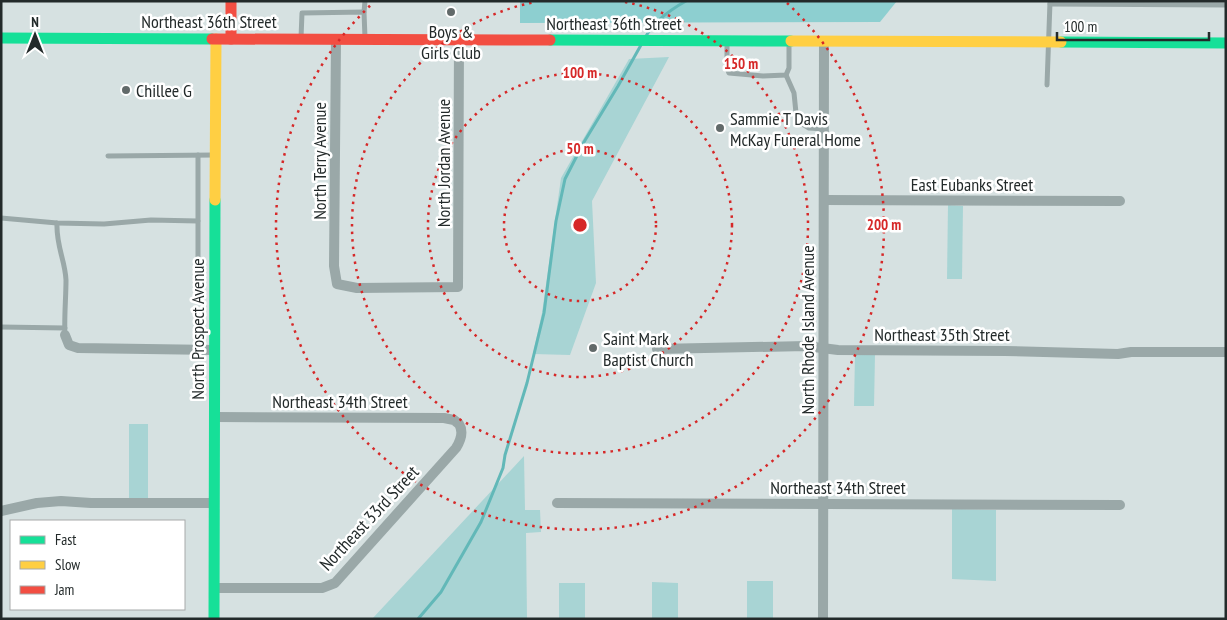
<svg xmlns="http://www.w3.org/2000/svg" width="1227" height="620" font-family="'PT Sans Narrow',sans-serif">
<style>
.green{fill:#a8d4d4}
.forest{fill:#8dcfd0}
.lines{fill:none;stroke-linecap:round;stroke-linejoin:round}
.stream{stroke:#62b8b8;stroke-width:3}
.lane{stroke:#9aa8a8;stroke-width:5}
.street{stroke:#9aa8a8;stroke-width:10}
.fast{stroke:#16e098;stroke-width:11}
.slow{stroke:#ffcf43;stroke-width:11}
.jam{stroke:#f24e42;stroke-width:11}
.ring{fill:none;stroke:#d62828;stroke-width:2.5;stroke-dasharray:2.5 5}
.poi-dot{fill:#626a6a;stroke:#fff;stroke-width:2}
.labels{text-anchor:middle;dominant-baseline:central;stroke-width:5;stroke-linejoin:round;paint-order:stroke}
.street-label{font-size:18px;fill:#232a2a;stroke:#fff}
.poi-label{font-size:18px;fill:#232a2a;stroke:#fff;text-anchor:start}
.centre{fill:#d62828;stroke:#fff;stroke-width:2.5}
.ring-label{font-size:15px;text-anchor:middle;font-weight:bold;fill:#d62828;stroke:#fff;stroke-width:5;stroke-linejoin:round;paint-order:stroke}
</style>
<rect width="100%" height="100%" fill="#d6e1e1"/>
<g class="green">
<path d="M669,57L592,201L596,283L570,355L533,354L542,313L561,178L629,59Z"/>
<path d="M948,205L963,206L962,279H947Z"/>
<path d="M855,354L875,355L874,406H854Z"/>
<rect x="129" y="424" width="19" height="75"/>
<path d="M524,456L525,510H540L541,532L526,533L527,619H372Z"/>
<path d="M952,509L996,510V581L952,579Z"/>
<rect x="747" y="581" width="26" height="38"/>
<path d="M652,582L678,583V619H652Z"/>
<rect x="559" y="583" width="26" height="36"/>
</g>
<path class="forest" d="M520,1H897L880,22L520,23Z"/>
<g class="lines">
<g class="stream">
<path d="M645,38C653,22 670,10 686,1"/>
<path d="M418,619L441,592L481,522L503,468L505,455L527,383L544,313L556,221L565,179L584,142L618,86L641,45"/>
</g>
<g class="lane">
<path d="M1050,4L1226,5"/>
<path d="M364,12L365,1"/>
<path d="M301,38L302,13L364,12L365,38"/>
<path d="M727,42V68L729,73L763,76L786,75L789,68V42"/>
<path d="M786,75L794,93L796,113L799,122L809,128L824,129"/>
<path d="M1047,85L1050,2"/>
<path d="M198,155V262"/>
<path d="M108,156L215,155"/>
<path d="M1,218L57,223L104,224L151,220L198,221"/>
<path d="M57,223C56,246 65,260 66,280C66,298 64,317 65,335"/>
<path d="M1,327L65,328"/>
</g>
<g class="street">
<path d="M336,39L334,266L337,284L357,288L458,287L459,39"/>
<path d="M824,200L1120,201"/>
<path d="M65,335L69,345L78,348L215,350"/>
<path d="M657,349L806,346L838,350L1005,351L1118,354L1131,352H1226"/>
<path d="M557,503L1120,505"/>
<path d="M1,511L37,503L61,501L91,503H214"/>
<path d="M214,588H322L335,583L456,448C461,440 464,432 459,424L454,420L444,418L215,417"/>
<path d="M823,619L824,42"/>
</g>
<g class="fast">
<path d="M1,38L212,39"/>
<path d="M550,40L791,41"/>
<path d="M1061,42L1226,43"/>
<path d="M214,619L215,200"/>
</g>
<g class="slow">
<path d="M791,41L1061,42"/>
<path d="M215,200L216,39"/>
</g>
<g class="jam">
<path d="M231,1V39"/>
<path d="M212,39L550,40"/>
</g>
</g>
<g class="ring">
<circle cx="580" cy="225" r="76"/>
<circle cx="580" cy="225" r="152"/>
<path d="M625 2A228 228 0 1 1 535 2"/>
<path d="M787 3A304 304 0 1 1 373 3"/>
</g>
<g class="poi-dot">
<circle cx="451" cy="12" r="5"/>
<circle cx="126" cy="90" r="5"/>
<circle cx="720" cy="128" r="5"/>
<circle cx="593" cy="348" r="5"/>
</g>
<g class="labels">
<g class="street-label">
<text x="209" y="21">Northeast 36th Street</text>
<text x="614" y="23">Northeast 36th Street</text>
<text transform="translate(319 161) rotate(-90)">North Terry Avenue</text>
<text transform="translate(443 163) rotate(-90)">North Jordan Avenue</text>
<text x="972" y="184">East Eubanks Street</text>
<text transform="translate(197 329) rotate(-90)">North Prospect Avenue</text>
<text transform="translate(807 330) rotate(-90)">North Rhode Island Avenue</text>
<text x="942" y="334">Northeast 35th Street</text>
<text x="340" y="401">Northeast 34th Street</text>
<text x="838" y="487">Northeast 34th Street</text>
<text transform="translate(369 518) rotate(-47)">Northeast 33rd Street</text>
</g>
<g class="poi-label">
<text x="451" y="31" text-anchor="middle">Boys &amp;<tspan x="451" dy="21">Girls Club</tspan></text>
<text x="136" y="90">Chillee G</text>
<text x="730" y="118">Sammie T Davis<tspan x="730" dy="21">McKay Funeral Home</tspan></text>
<text x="603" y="338">Saint Mark<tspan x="603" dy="21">Baptist Church</tspan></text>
</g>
</g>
<circle cx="580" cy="225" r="8" class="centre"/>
<g class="ring-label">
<text x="741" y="69">150 m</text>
<text x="580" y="78">100 m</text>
<text x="580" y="154">50 m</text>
<text x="884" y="230">200 m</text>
</g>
<rect width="1227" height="620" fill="none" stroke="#232a2a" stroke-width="5"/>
<rect x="10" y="520" width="175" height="90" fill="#ffffff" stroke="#a7aaaa"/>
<rect x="20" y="536" width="25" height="8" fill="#16e098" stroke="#a7aaaa"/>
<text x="55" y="545" font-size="15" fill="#232a2a">Fast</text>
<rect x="20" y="561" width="25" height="8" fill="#ffcf43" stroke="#a7aaaa"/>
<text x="55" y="570" font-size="15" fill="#232a2a">Slow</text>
<rect x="20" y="586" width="25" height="8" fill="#f24e42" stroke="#a7aaaa"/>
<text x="55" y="595" font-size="15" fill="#232a2a">Jam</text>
<g transform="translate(35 35)" stroke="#ffffff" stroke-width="4" paint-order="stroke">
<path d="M0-4L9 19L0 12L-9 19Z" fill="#232a2a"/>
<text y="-8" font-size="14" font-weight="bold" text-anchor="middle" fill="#232a2a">N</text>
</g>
<path d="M1057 32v8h152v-8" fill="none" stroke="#232a2a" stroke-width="2.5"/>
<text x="1064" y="32" font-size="15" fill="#232a2a" stroke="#ffffff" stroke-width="4" paint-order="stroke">100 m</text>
</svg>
